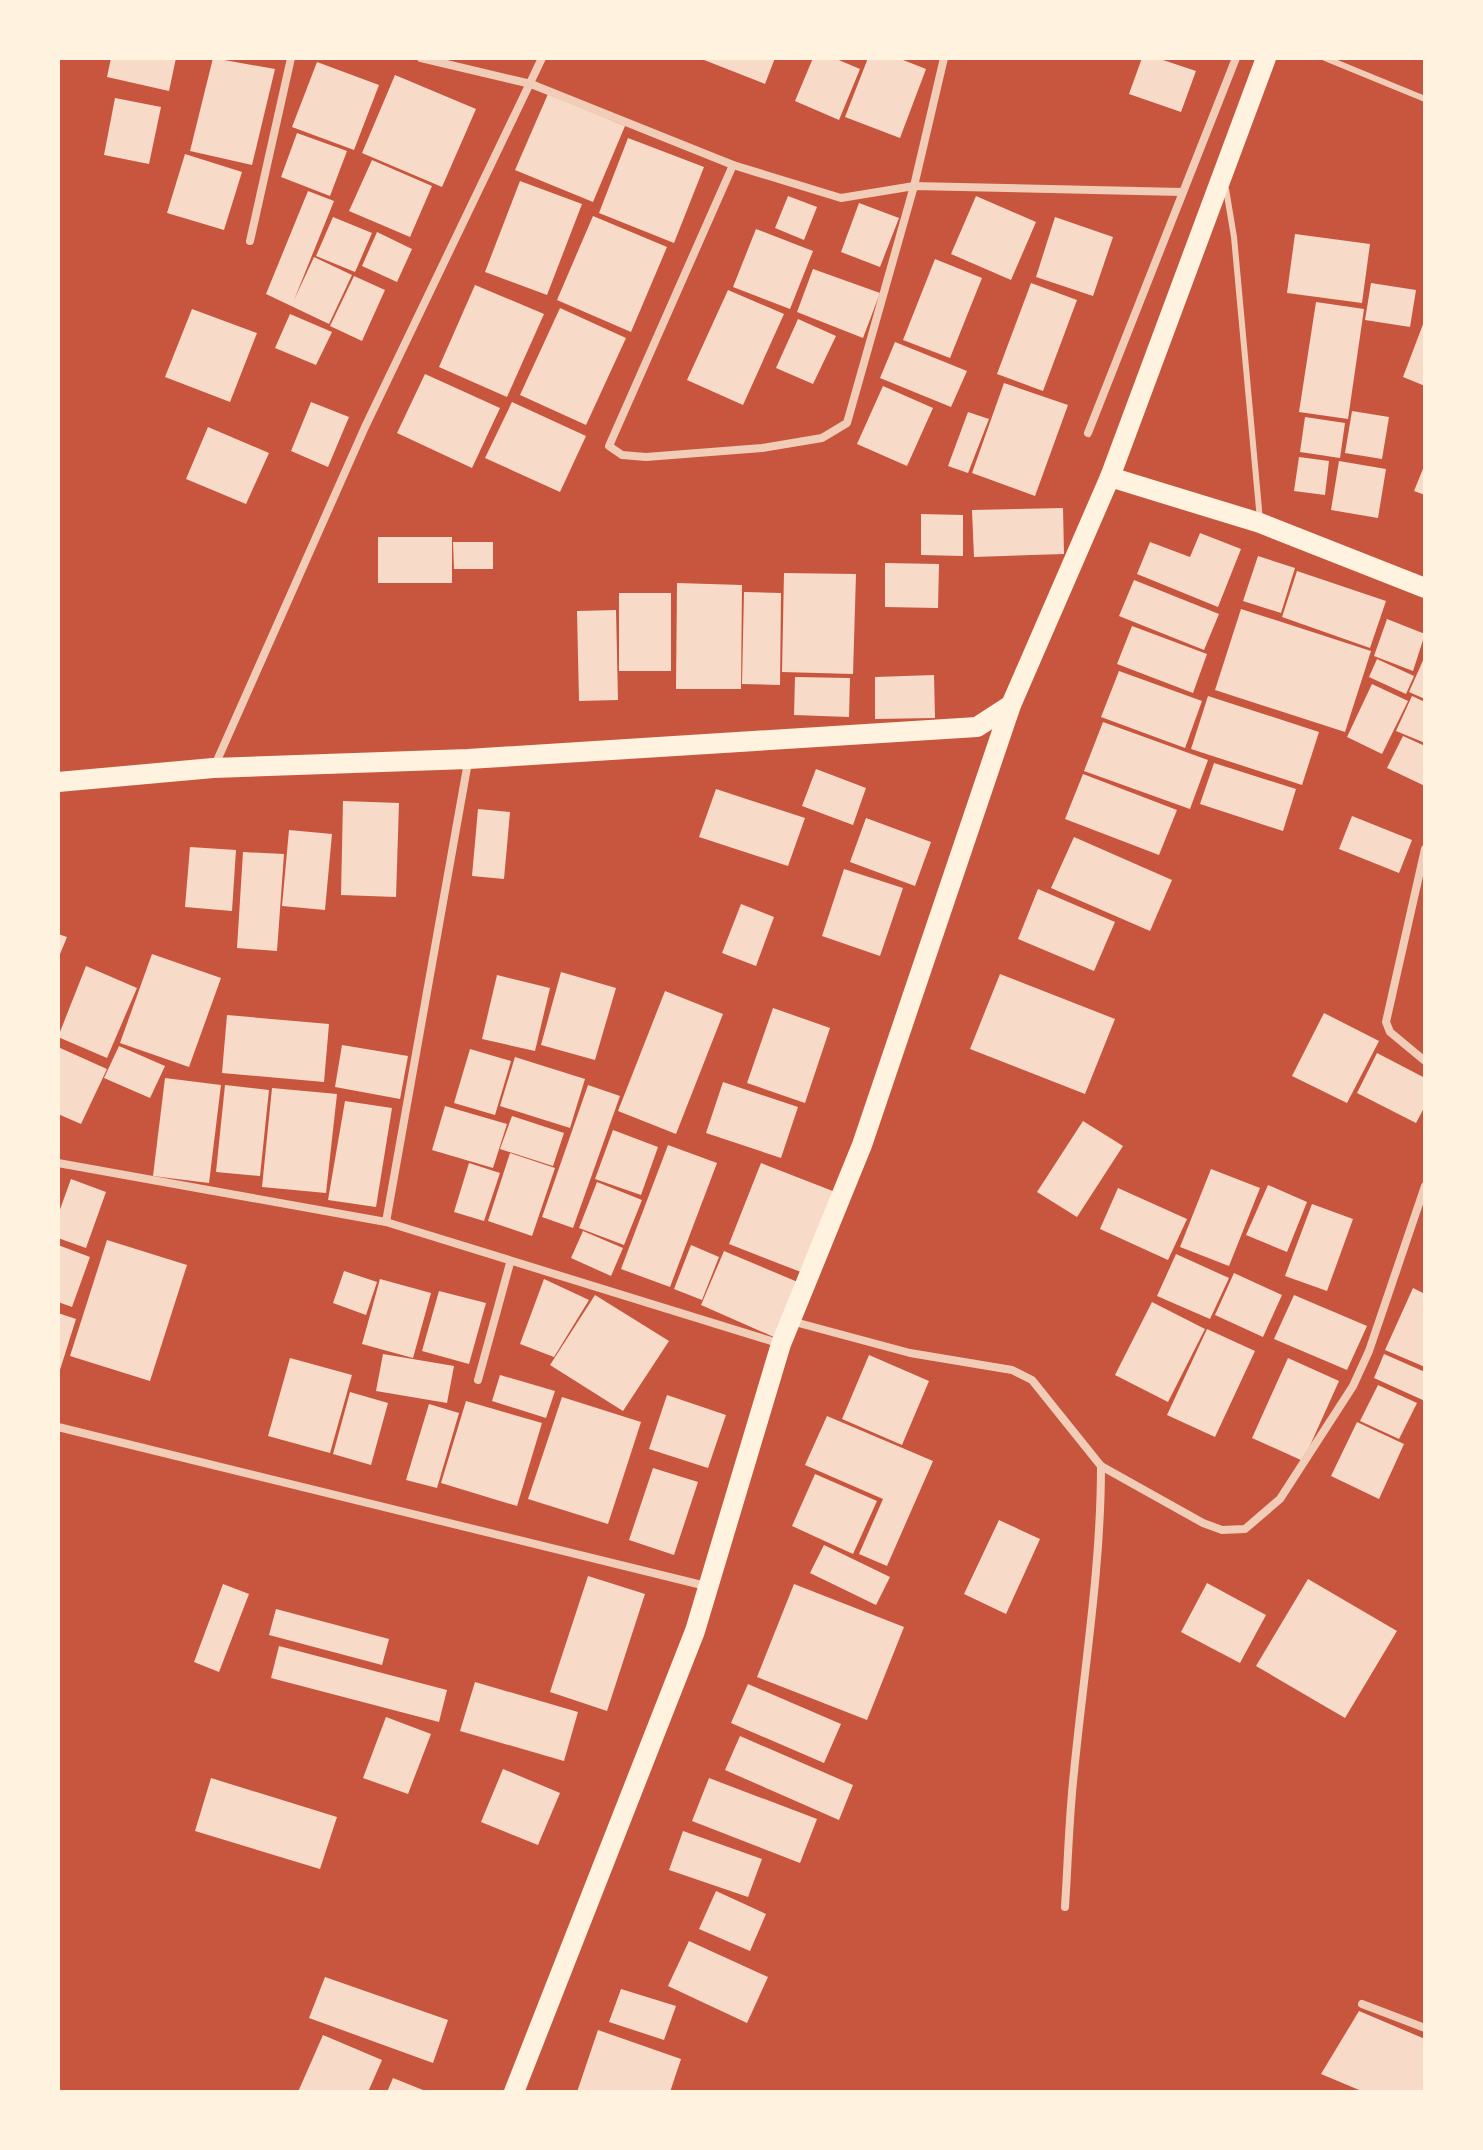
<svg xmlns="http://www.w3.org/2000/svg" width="1483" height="2150" font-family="'Open Sans',sans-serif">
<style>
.building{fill:#f7dbc8}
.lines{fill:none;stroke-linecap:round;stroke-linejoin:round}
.service{stroke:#f1ccb7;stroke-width:6}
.minor{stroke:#f1ccb7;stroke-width:8}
.primary{stroke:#fff3e0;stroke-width:20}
</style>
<rect width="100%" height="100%" fill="#c8553d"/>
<g class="building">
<path d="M111,58H176L169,91L107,77Z"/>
<path d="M213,58L275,69L252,165L190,151Z"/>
<path d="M699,58H775L765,84Z"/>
<path d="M813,58H834L860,69L839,120L795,101Z"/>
<path d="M868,58H898L926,69L900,138L845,117Z"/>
<path d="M1142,58H1157L1196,71L1181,112L1129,94Z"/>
<path d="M317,62L379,85L354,150L292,127Z"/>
<path d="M395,75L476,109L442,187L362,153Z"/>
<path d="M548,94L625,126L593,202L515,170Z"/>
<path d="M115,98L161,107L149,164L104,155Z"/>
<path d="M297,133L347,151L330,196L281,177Z"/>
<path d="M628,138L704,167L674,243L599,213Z"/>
<path d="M185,154L242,172L224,230L167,213Z"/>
<path d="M372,160L432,186L410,237L349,211Z"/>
<path d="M520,181L582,204L547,295L485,272Z"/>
<path d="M308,191L334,201L294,300L314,257L352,275L329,324L266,294Z"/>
<path d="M788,196L817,207L804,240L775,228Z"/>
<path d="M976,196L1036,222L1011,280L951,254Z"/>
<path d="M859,203L899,218L880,267L841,252Z"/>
<path d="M593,216L667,247L631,332L557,300Z"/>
<path d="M333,217L372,233L355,272L316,256Z"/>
<path d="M1055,217L1113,237L1093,296L1036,277Z"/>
<path d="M756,229L813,251L790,309L733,287Z"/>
<path d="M377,232L412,249L397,282L362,266Z"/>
<path d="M1295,234L1370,244L1362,303L1287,293Z"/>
<path d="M935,259L982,278L950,358L903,340Z"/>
<path d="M813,269L880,293L863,338L797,312Z"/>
<path d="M354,276L385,290L362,341L330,326Z"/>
<path d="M1031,283L1077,300L1043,391L997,374Z"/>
<path d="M1371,283L1416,290L1410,327L1365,320Z"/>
<path d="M475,285L544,314L507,397L439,367Z"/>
<path d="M728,290L784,314L743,405L687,380Z"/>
<path d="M1316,302L1364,309L1348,419L1299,412Z"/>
<path d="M560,308L626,338L586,425L520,395Z"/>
<path d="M192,309L257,333L230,402L165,377Z"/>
<path d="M290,314L332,332L316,365L275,348Z"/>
<path d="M798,319L836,336L813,384L776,368Z"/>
<path d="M1425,319V386L1403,377Z"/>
<path d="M895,342L967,371L951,407L880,378Z"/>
<path d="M425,374L500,408L472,468L397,433Z"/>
<path d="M1004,383L1068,405L1035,496L972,473Z"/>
<path d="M883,386L933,408L907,466L857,444Z"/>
<path d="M311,402L349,417L328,467L291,451Z"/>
<path d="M512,402L586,436L560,492L485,458Z"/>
<path d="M1352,411L1389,417L1382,459L1345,453Z"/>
<path d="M968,412L989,419L968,473L948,466Z"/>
<path d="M1305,417L1345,423L1340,458L1300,452Z"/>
<path d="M208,427L269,453L246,504L186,479Z"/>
<path d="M1299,457L1329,461L1325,495L1294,491Z"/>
<path d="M1339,461L1386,469L1378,518L1331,510Z"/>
<path d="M1425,464V495L1414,491Z"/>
<path d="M1063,508L1064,554L974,557L972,510Z"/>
<path d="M921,514L963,515V556L921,555Z"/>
<path d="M1200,533L1241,549L1218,607L1137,574L1150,542L1190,557Z"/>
<rect x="378" y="537" width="74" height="46"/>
<path d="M453,542H493V569H454Z"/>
<path d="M1258,556L1295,568L1281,613L1243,601Z"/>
<path d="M885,563L939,564L938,608L885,607Z"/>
<path d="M1297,571L1386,601L1370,648L1282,617Z"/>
<path d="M784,573L856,574L853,674L782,672Z"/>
<path d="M1134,580L1219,614L1204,650L1119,616Z"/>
<path d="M677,583L742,585L741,689H676Z"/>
<path d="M744,592L781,593L780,685L742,684Z"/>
<rect x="619" y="593" width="52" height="78"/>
<path d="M1241,609L1371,651L1345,732L1215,690Z"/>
<path d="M616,610L618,700L579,701L577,611Z"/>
<path d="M1387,619L1425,634L1413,671L1374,656Z"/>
<path d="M1132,626L1207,654L1193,693L1117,664Z"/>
<path d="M1425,656V699L1409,692Z"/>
<path d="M1377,659L1414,676L1406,694L1369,677Z"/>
<path d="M1119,671L1202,701L1185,748L1101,717Z"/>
<path d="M934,675L935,718L875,719V677Z"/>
<path d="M795,677L850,678L849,717L794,715Z"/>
<path d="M1372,684L1408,701L1382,754L1347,737Z"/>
<path d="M1208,696L1319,732L1302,785L1191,749Z"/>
<path d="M1412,696L1425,702V743L1396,731Z"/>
<path d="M1103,722L1208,760L1190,809L1084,771Z"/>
<path d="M1403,736L1425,746V786L1387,768Z"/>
<path d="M1214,763L1296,789L1283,831L1200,804Z"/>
<path d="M816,769L866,788L853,825L802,806Z"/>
<path d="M1083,774L1177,810L1159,855L1065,819Z"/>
<path d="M716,789L805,818L788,866L699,837Z"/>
<path d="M343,801L399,803L396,897L341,895Z"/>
<path d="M478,809L510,812L504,879L472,876Z"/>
<path d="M1352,816L1412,840L1399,873L1339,849Z"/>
<path d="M866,818L931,842L915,886L850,862Z"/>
<path d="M289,830L332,834L325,910L282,906Z"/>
<path d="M1074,837L1172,880L1150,931L1051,888Z"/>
<path d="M190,847L236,850L232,911L185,907Z"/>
<path d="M243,852L284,854L277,951L237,948Z"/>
<path d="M844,869L903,888L880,956L822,936Z"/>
<path d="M1038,889L1115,922L1094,971L1018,939Z"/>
<path d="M741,904L774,917L756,966L722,953Z"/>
<path d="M58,934L67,937L58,959Z"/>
<path d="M152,954L221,978L189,1067L120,1043Z"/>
<path d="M86,966L137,988L107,1058L58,1037Z"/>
<path d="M561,972L616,988L595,1060L541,1045Z"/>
<path d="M1000,974L1115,1019L1085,1094L970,1049Z"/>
<path d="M497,975L550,988L535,1051L482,1039Z"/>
<path d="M665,991L723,1014L676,1134L618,1111Z"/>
<path d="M773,1008L830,1028L805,1103L747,1083Z"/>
<path d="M1324,1013L1379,1041L1347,1103L1292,1076Z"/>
<path d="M227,1015L329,1024L324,1082L222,1073Z"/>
<path d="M342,1045L408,1056L400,1099L335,1087Z"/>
<path d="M119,1046L165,1066L150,1098L104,1078Z"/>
<path d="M58,1047L107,1069L81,1124L58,1114Z"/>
<path d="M470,1049L511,1061L495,1115L454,1103Z"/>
<path d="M1377,1053L1425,1078V1106L1416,1123L1357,1093Z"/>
<path d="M515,1057L585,1079L570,1128L500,1106Z"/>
<path d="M165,1078L221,1085L209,1183L153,1176Z"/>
<path d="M723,1082L798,1107L781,1158L706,1133Z"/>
<path d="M225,1085L269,1090L260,1176L216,1172Z"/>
<path d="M588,1085L620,1096L573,1228L542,1217Z"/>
<path d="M272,1088L337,1094L326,1193L262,1187Z"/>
<path d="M345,1101L392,1108L376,1207L328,1200Z"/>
<path d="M445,1106L507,1124L493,1168L432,1150Z"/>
<path d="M512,1116L564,1133L553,1166L500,1149Z"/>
<path d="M1083,1121L1123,1146L1077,1217L1037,1192Z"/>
<path d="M613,1130L658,1147L641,1195L595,1179Z"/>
<path d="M668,1145L717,1163L670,1287L621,1269Z"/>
<path d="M510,1153L555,1168L532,1236L488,1221Z"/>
<path d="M469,1163L500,1173L484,1221L454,1212Z"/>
<path d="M761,1163L843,1195L811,1276L729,1244Z"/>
<path d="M1211,1169L1260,1188L1229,1266L1180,1247Z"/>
<path d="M71,1179L106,1192L86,1248L58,1238V1215Z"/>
<path d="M597,1182L642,1200L624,1245L579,1228Z"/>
<path d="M1268,1185L1307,1202L1287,1252L1246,1235Z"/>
<path d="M1118,1188L1187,1219L1168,1260L1100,1229Z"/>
<path d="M1312,1204L1353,1219L1327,1291L1285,1276Z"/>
<path d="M583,1231L623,1248L611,1276L571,1258Z"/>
<path d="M107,1240L187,1265L150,1381L70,1356Z"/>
<path d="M58,1245L90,1257L72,1307L58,1302Z"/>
<path d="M691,1245L719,1257L702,1300L674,1289Z"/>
<path d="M724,1251L800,1283L776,1338L701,1305Z"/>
<path d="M1176,1254L1229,1278L1210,1319L1157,1296Z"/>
<path d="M344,1271L377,1282L366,1315L333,1303Z"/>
<path d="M1234,1273L1282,1295L1263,1337L1215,1315Z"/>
<path d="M380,1279L431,1293L413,1358L362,1344Z"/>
<path d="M544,1279L589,1300L554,1357L520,1344Z"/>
<path d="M1413,1288L1425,1294V1367L1385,1350Z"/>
<path d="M439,1291L486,1303L469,1364L422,1351Z"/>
<path d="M595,1295L669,1341L623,1411L550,1365Z"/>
<path d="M1294,1295L1367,1326L1347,1370L1274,1339Z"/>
<path d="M1152,1302L1205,1329L1168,1402L1115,1375Z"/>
<path d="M58,1313L76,1319L59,1373H58Z"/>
<path d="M1207,1329L1255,1351L1215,1437L1167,1415Z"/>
<path d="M383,1354L454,1366L447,1403L376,1391Z"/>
<path d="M1384,1354L1425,1372V1401L1374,1378Z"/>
<path d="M869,1355L929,1381L902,1445L842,1419Z"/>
<path d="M290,1358L352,1375L330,1453L268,1436Z"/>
<path d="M1288,1358L1339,1381L1303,1461L1252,1438Z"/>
<path d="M500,1375L555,1391L546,1418L492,1401Z"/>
<path d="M1378,1385L1417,1403L1399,1439L1360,1421Z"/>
<path d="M350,1392L388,1403L371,1465L333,1454Z"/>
<path d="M667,1395L726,1415L708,1468L649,1449Z"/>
<path d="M562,1397L641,1422L608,1524L528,1499Z"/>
<path d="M466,1401L542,1423L517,1506L441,1483Z"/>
<path d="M429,1404L459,1413L437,1488L406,1480Z"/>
<path d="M827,1416L933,1461L887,1566L859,1554L883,1499L805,1465Z"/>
<path d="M1357,1422L1404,1444L1379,1499L1331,1476Z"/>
<path d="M653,1468L698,1482L674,1555L629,1540Z"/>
<path d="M815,1474L877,1501L853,1554L792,1526Z"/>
<path d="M999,1520L1040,1539L1006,1614L964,1594Z"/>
<path d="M824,1545L890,1577L876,1605L810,1573Z"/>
<path d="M588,1576L645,1594L607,1711L550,1692Z"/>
<path d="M1308,1579L1397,1631L1345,1718L1256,1666Z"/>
<path d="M1207,1583L1266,1615L1240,1663L1181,1632Z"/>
<path d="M223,1584L249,1594L219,1672L194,1662Z"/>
<path d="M794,1584L904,1627L867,1720L757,1677Z"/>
<path d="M276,1609L389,1639L382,1665L269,1635Z"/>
<path d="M279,1646L447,1690L439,1722L271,1678Z"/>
<path d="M475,1682L578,1712L564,1761L460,1731Z"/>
<path d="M748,1684L841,1724L824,1763L731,1723Z"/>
<path d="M386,1717L431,1734L408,1794L363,1778Z"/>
<path d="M740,1736L853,1785L839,1820L725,1770Z"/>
<path d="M503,1769L560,1793L538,1845L481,1822Z"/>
<path d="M211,1778L337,1817L320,1869L195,1831Z"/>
<path d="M709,1778L817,1819L800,1863L692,1821Z"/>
<path d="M683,1831L762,1859L748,1897L669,1870Z"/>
<path d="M716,1891L766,1914L750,1951L699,1929Z"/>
<path d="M689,1941L768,1977L747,2023L668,1986Z"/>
<path d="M325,1977L448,2020L433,2063L309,2018Z"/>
<path d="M621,1989L676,2006L664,2040L609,2022Z"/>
<path d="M1359,2011L1425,2039V2092H1364L1321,2074Z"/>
<path d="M598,2030L681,2059L670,2092H577Z"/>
<path d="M323,2035L382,2060L368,2092H298Z"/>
<path d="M393,2078L428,2092H387Z"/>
</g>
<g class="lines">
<g class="service">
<path d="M1325,58L1425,99"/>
<path d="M1226,189L1234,237L1260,520"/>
</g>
<g class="minor">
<path d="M421,58L531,84L733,165L841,198L914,186L1182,192"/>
<path d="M733,165L609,446L622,455L646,457L762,448L822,438L847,423L914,186L944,58"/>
<path d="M250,241L291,58"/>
<path d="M1088,433L1236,58"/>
<path d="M215,765L365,427L542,58"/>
<path d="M1425,849L1386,1022L1390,1032L1425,1061"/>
<path d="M58,1163L386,1222L781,1344"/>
<path d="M386,1222L468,762"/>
<path d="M791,1321L910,1353L1012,1370L1032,1380L1101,1466L1203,1523L1222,1530L1245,1529L1280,1499L1353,1386L1369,1351L1425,1186"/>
<path d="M478,1380L510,1263"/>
<path d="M58,1427L706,1586"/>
<path d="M1065,1907C1068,1862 1069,1817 1074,1772C1084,1670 1101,1569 1101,1466"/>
<path d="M1362,2004L1425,2028"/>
</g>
<g class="primary">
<path d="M1110,477L1260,523L1425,588"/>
<path d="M58,782L213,768L468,759L977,727L1011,705"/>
<path d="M514,2092L695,1631L781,1344L862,1145L1011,705L1110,477L1266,58"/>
</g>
</g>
<rect width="1483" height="2150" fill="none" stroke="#fff3e0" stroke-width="120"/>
</svg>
